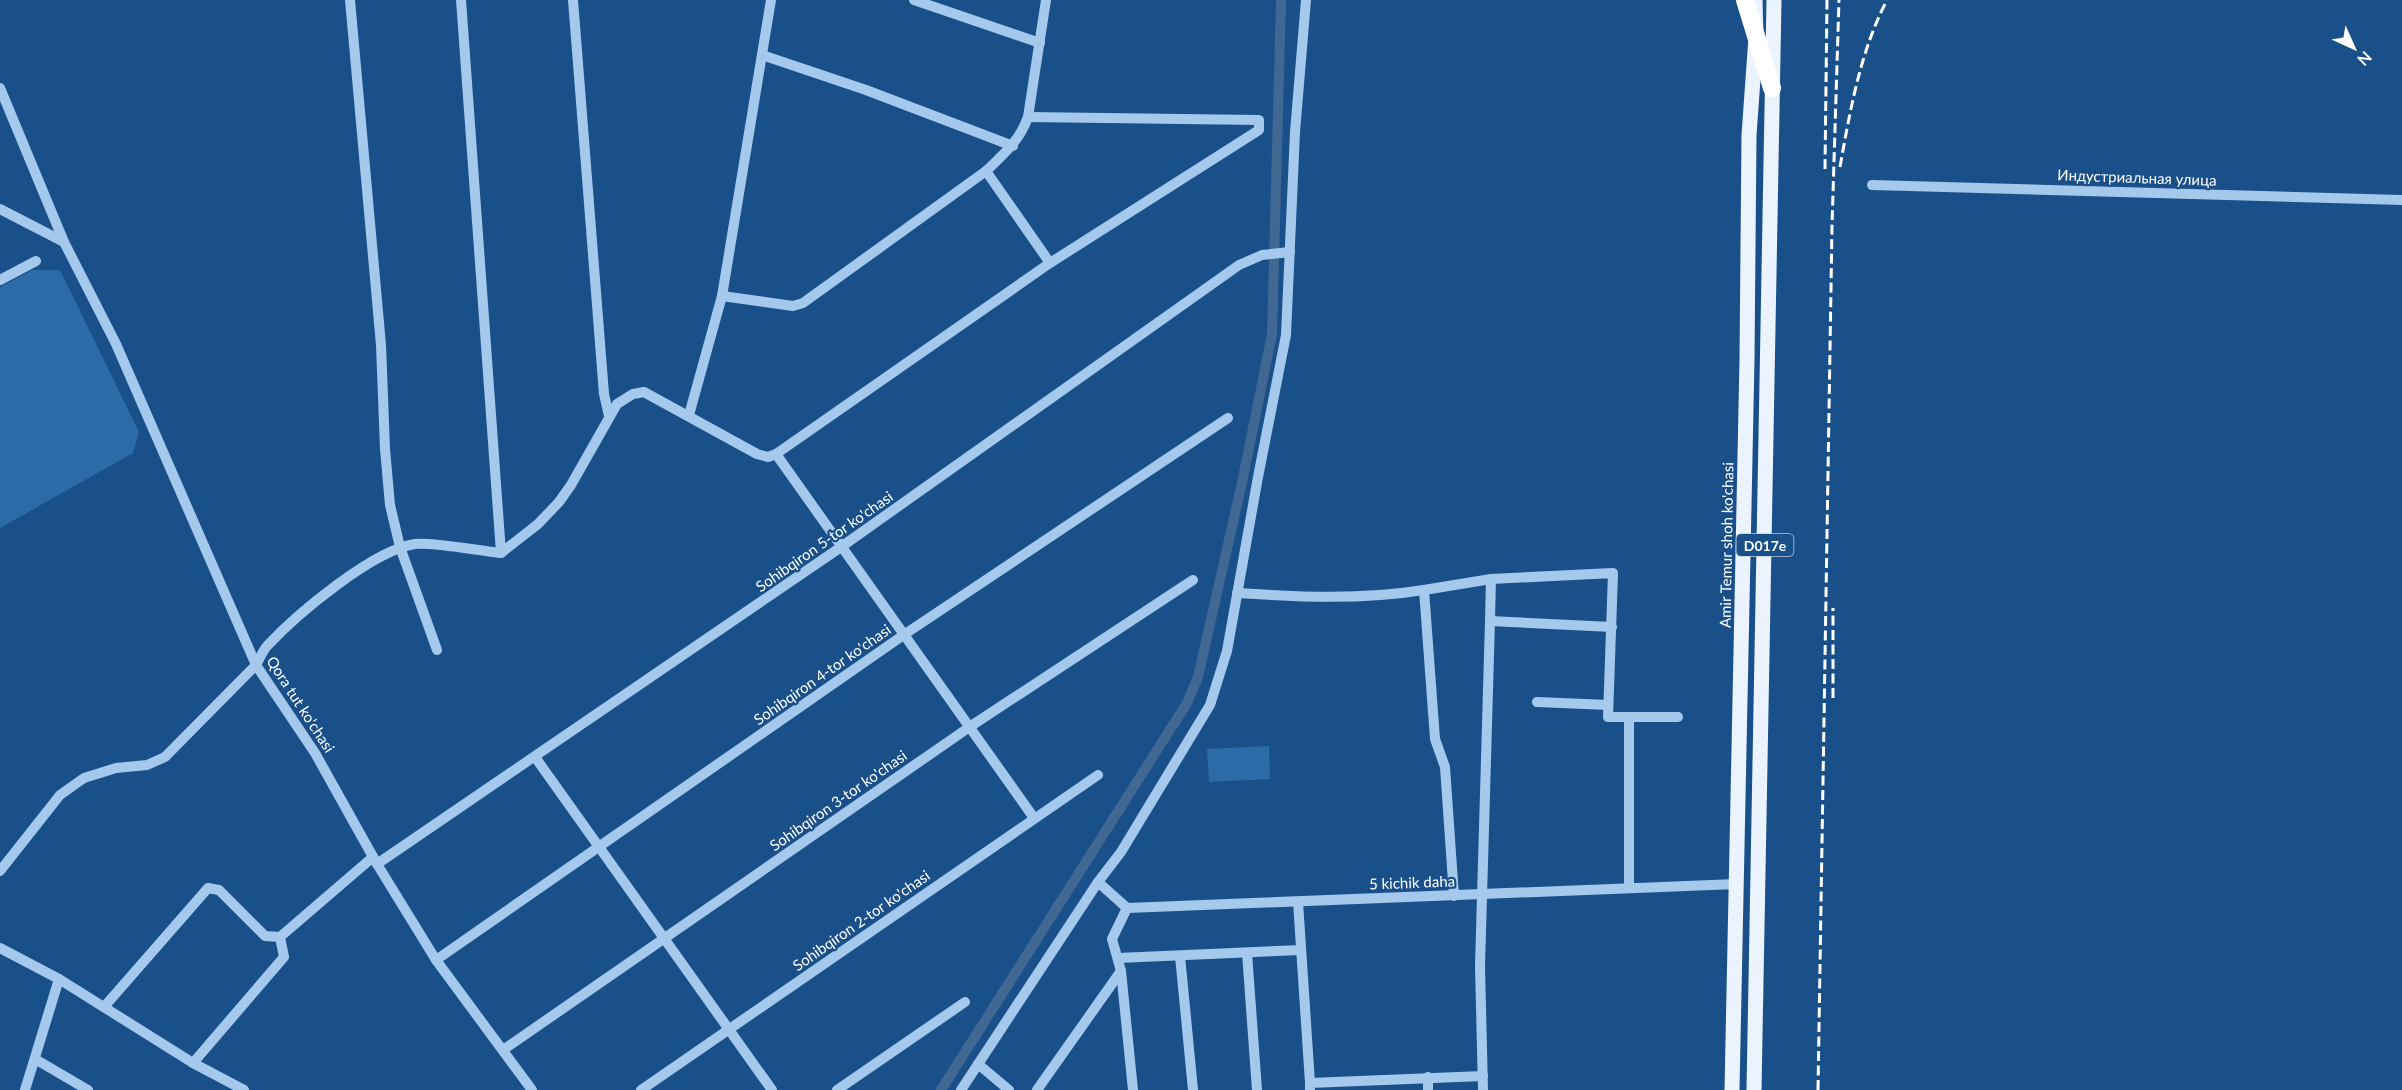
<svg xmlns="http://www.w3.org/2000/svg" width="2402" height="1090" font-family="Lato,sans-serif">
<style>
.green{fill:#2d6aa8}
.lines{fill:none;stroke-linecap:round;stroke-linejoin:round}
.canal{stroke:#416892;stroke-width:10}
.minor{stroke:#a5c8ed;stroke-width:10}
.major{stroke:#ebf3ff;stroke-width:15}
.highway{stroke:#fff;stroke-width:18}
.rail{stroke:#fff;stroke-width:3;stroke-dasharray:10 4.5;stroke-linecap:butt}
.labels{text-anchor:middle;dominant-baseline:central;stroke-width:4.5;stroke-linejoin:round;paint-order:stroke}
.shield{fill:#1a508a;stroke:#bacadc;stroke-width:1.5}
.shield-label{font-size:14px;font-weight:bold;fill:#fff}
.street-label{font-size:15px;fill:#fff;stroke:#1a508a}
</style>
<rect width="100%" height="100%" fill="#1a508a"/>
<g class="green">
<path d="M32,270H60L139,432L133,453L0,528V287Z"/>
<path d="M1269,746L1270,779L1209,782L1207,749Z"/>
</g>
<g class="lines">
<path class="canal" d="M941,1090L1187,703L1198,677L1243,478L1272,334L1281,0"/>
<g class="minor">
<path d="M350,0L381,345L385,449L390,505L400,547L437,650"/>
<path d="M461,0L501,553"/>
<path d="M573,0L604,394L609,416"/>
<path d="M914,0L1040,43"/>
<path d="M762,55L866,90L1013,146"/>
<path d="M0,88L64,242L116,344L256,665L315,753L377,864L436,960L532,1090"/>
<path d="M986,171L1050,263"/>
<path d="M1872,185L2402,200"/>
<path d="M0,209L64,242"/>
<path d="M0,280L36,261"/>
<path d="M722,296L793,306L803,303L986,171C1004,154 1020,140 1028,117L1046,0"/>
<path d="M689,415L722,296L771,0"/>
<path d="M776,454L1034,818"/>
<path d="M1491,579L1490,621L1612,627"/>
<path d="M1237,593C1300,597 1361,600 1424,590"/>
<path d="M1537,702L1608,705"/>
<path d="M1629,717V888"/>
<path d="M535,757L772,1090"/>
<path d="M377,864L841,547L1239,265L1262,255L1290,252"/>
<path d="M0,871L60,795L84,778L116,768L147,765L165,757L256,665C260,658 263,650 268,645C297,614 373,550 415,544C435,542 479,551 501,553L538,524L559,502L571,485L617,404L633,394L644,392L757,454L768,457L776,454L1050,263L1259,130V120L1028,117"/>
<path d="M1098,882L1127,908L1737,884"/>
<path d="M1454,896L1445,767L1435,739L1424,590L1491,579L1613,573L1608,717H1678"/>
<path d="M1298,902L1310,1083"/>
<path d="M0,948L59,979"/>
<path d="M1247,953L1257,1090"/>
<path d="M1180,956L1193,1090"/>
<path d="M1118,958L1301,950"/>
<path d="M436,960L905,634L1228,418"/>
<path d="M1121,971L1133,1090"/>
<path d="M104,1007L208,888L219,890L265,936L280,937"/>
<path d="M503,1050L971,726L1193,580"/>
<path d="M35,1059L88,1090"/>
<path d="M193,1063L284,957L280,937L373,857"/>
<path d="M978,1064L1009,1090"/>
<path d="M1428,1077V1090"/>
<path d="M1310,1089V1083L1483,1076"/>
<path d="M25,1090L59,979L193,1063L244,1090"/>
<path d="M641,1090L1098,775"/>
<path d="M837,1090L965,1002"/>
<path d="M961,1090L1098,882L1121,852L1210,705L1227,651L1258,477L1286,335L1295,132L1306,0"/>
<path d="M1037,1090L1121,971L1112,939L1127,908"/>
<path d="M1483,1090L1480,966L1490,621"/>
</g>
<g class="major">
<path d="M1732,1090L1747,359L1749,135L1756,37L1755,0"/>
<path d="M1754,1090L1774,0"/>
</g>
<path class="highway" d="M1745,0L1772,88"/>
<g class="rail">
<path d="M1840,167C1850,111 1860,52 1887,0"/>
<path d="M1825,169L1827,0"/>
<path d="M1833,698V608"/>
<path d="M1818,1090L1832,226L1839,0"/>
</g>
</g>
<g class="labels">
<rect class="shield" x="1736.5" y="534" width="57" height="22" rx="4.5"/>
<g class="shield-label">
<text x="1765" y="545">D017e</text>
</g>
<g class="street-label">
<text transform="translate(2137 177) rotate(2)">Индустриальная улица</text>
<text transform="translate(824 541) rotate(-35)">Sohibqiron 5-tor ko'chasi</text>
<text transform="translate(1726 545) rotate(-89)">Amir Temur shoh ko'chasi</text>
<text transform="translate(822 674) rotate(-35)">Sohibqiron 4-tor ko'chasi</text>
<text transform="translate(301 704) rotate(57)">Qora tut ko'chasi</text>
<text transform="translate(838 800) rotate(-35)">Sohibqiron 3-tor ko'chasi</text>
<text transform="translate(1412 882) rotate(-2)">5 kichik daha</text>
<text transform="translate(861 920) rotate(-35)">Sohibqiron 2-tor ko'chasi</text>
</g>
</g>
<g transform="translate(2354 48) rotate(135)" stroke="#1a508a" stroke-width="4.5" paint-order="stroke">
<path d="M0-4.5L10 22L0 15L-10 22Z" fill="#ffffff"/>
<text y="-9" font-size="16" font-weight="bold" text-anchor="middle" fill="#ffffff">N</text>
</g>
</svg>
